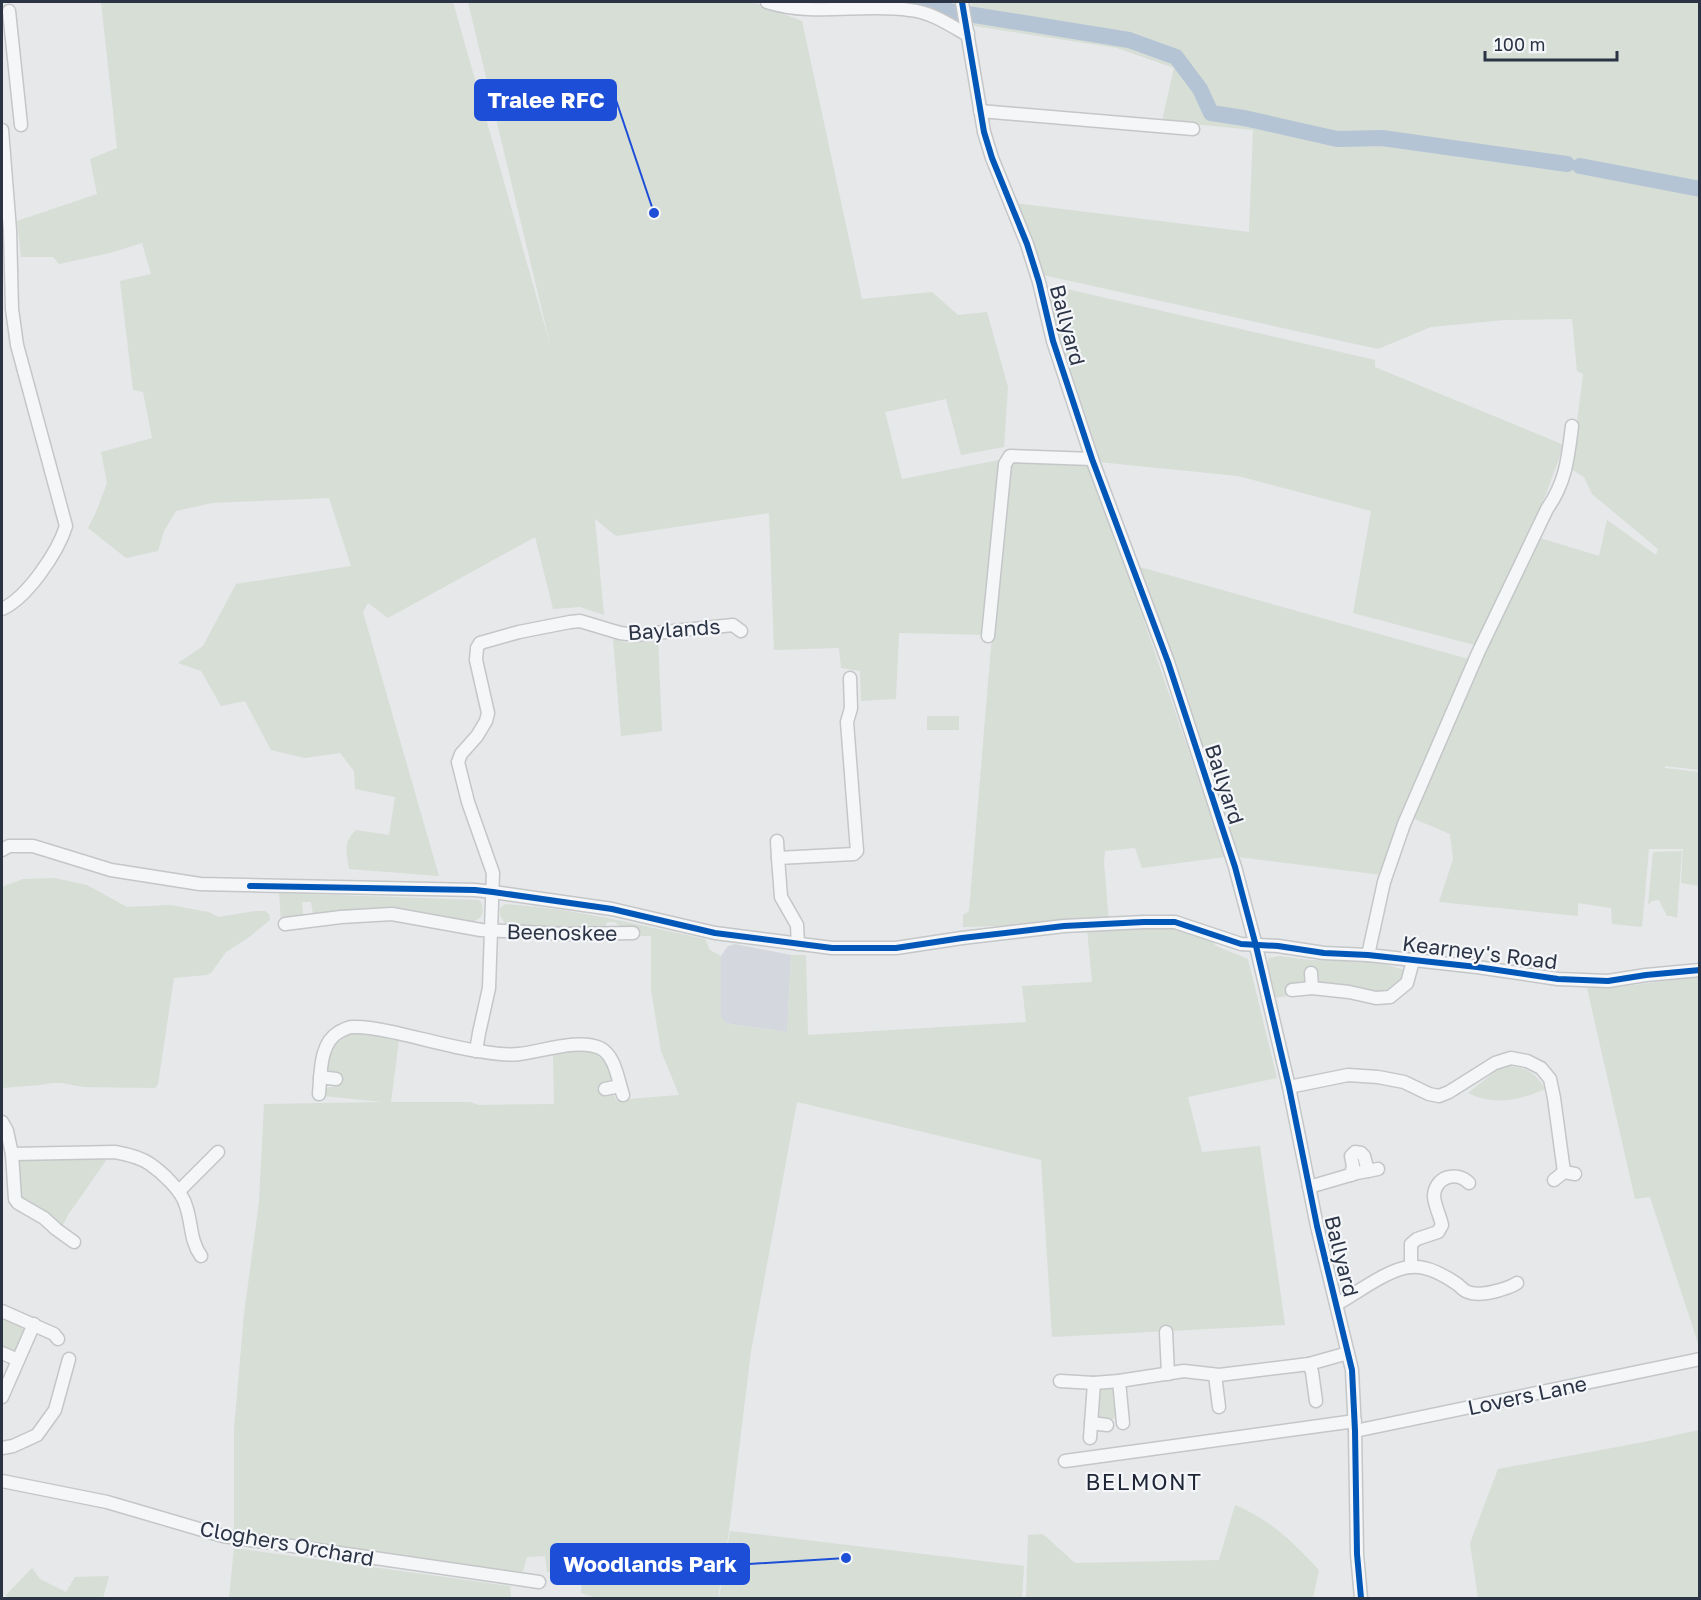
<svg xmlns="http://www.w3.org/2000/svg" width="1701" height="1600" font-family="'Golos Text',sans-serif">
<style>
.built{fill:#d4d7dd}
.green{fill:#d6ded6}
.lines{fill:none;stroke-linecap:round;stroke-linejoin:round}
.river{stroke:#b4c4d5;stroke-width:16}
.minor-casing{stroke:#c4c6c8;stroke-width:15}
.minor{stroke:#f5f6f7;stroke-width:12}
.cycleway-casing{stroke:#f4f6f9;stroke-width:10}
.cycleway{stroke:#0057b8;stroke-width:6}
.labels{text-anchor:middle;dominant-baseline:central;stroke-width:4.5;stroke-linejoin:round;paint-order:stroke}
.street-label{font-size:21px;fill:#2b3445;stroke:#f4f6f9}
.neighbourhood-label{font-size:22px;letter-spacing:1.5px;fill:#1d2536;stroke:#f4f6f9}
.leader{fill:none;stroke:#1d4ed8;stroke-width:2}
.callout-dot{fill:#1d4ed8;stroke:#f4f6f9;stroke-width:2}
.callout{fill:#1d4ed8;stroke:#1d4ed8;stroke-width:2}
.callout-label{font-size:22px;text-anchor:middle;font-weight:bold;fill:#fff}
</style>
<rect width="100%" height="100%" fill="#e6e8ea"/>
<path class="built" d="M735,944L791,955L787,1032L725,1023L721,1017V956L728,946Z"/>
<g class="green">
<path d="M101,2H453L551,348L468,2H752L802,21L862,299L932,292L958,315L987,312L1008,387L1004,447L961,455L946,399L885,412L902,479L1009,458H1088L1225,857L1142,868L1135,848L1105,851L1104,862L1109,923L963,927V915L969,911L992,635L899,633L896,699L861,701L860,671L841,668L839,648L774,650L769,513L616,536L595,519L604,615L580,607L553,609L535,537L388,618L368,603L363,612L439,876L349,869C347,851 342,844 356,830L389,835L395,797L355,789L354,771L340,753L305,758L271,750L245,701L221,706L201,671L178,663L203,646L236,584L351,566L329,498L212,503L176,511L164,531L158,551L126,558L88,528L96,512L107,483L101,452L152,438L143,392L133,390L120,281L151,274L142,243L110,253L59,264L53,257H21L17,221L97,194L90,159L117,148Z"/>
<path d="M971,2H1699V770L1665,766V768L1699,772V886L1681,883L1683,849H1649L1642,927L1612,924L1611,908L1578,903V916L1439,902L1453,859L1450,834L1412,818L1464,697L1535,542L1540,538L1599,556L1607,520L1656,555L1658,549L1592,494L1584,477L1571,469L1583,374L1577,371L1572,319L1505,320L1431,327L1378,349L1043,275L1014,203L1249,232L1253,130L1162,121L1174,68L1117,48L974,26Z"/>
<path d="M1058,287L1375,360V367L1564,445L1544,499L1478,646L1353,613L1371,511L1238,476L1098,462L1045,296Z"/>
<path d="M1140,567L1472,660L1404,808L1392,839L1382,875L1237,857Z"/>
<path d="M613,638L627,643L658,641L662,731L621,736Z"/>
<rect x="927" y="716" width="32" height="14"/>
<path d="M1682,851L1677,918L1672,916H1667L1659,900L1652,901L1648,905L1653,852Z"/>
<path d="M55,878L87,885L127,907L170,905L209,912L218,917L255,911H265L269,914L270,920L248,938L226,952L211,973L206,975L174,978L158,1084L155,1088L83,1087L62,1083H52L40,1085L2,1088V887L23,879Z"/>
<path d="M279,893L479,900L481,902C484,910 484,917 475,921C460,928 402,911 382,909C360,907 339,916 317,916L313,914L311,902H302L303,915L300,918L281,921Z"/>
<path d="M505,904C573,908 639,925 705,939L710,950L721,956V1017L725,1023L787,1032L791,955H806L808,1035L1026,1022L1022,986L1092,982L1087,929L1175,927L1211,939L1216,946L1248,959L1277,1078L1188,1097L1202,1152L1260,1146L1285,1325L1052,1337L1041,1160L797,1102L751,1351L729,1531L718,1598H596L581,1593L582,1580L547,1572L545,1556L527,1557L523,1571L515,1575L234,1532V1429L244,1314L259,1202L264,1104L382,1102L324,1096L325,1088L338,1086L339,1076L324,1075L328,1053L337,1043L352,1032L371,1034L399,1040L391,1102H470L479,1105L554,1104L553,1054C572,1051 602,1043 608,1066C610,1073 612,1078 611,1085L600,1088L601,1095L613,1093L616,1100L679,1095L661,1051L651,990V936H639V930L622,929L615,922H607L605,927L597,930L507,926L500,916V908Z"/>
<path d="M1279,956L1311,960L1353,961L1380,963L1405,970C1401,985 1398,990 1382,993L1320,984L1306,971C1305,987 1303,985 1287,989L1289,996L1273,998C1270,985 1264,970 1269,958Z"/>
<path d="M1699,976H1700L1699,1346L1650,1197L1635,1199L1587,988L1619,987Z"/>
<path d="M1507,1066C1524,1066 1537,1073 1545,1089C1521,1100 1493,1106 1468,1093L1497,1070Z"/>
<path d="M103,1158L107,1159L68,1215L63,1225L53,1221L19,1200L18,1160Z"/>
<path d="M2,1316L23,1325C28,1335 20,1343 15,1352H11L2,1348Z"/>
<path d="M1107,1387L1113,1389L1116,1391L1118,1415L1115,1416L1114,1419L1096,1420V1413L1099,1411L1100,1398L1097,1394L1102,1388Z"/>
<path d="M1699,1430V1598H1478L1470,1543L1498,1469L1644,1442Z"/>
<path d="M1235,1505C1271,1520 1293,1542 1319,1570L1313,1598H1026L1028,1535L1043,1534L1075,1563L1219,1560Z"/>
<path d="M730,1531L1024,1566L1022,1598H719Z"/>
<path d="M234,1548L510,1586L511,1598H229Z"/>
<path d="M32,1568L40,1579L66,1592L75,1577L109,1576L103,1598H8L6,1595Z"/>
</g>
<g class="lines">
<g class="river">
<path d="M894,2L1129,40L1176,57L1200,89L1211,113L1244,118L1337,139L1382,138L1567,164"/>
<path d="M1580,166L1700,189"/>
</g>
<defs>
<g id="minor">
<path d="M767,2C813,17 862,3 910,10C930,12 947,23 964,33H968"/>
<path d="M962,2L984,132L992,158L1027,244L1039,282L1053,341L1092,459L1168,662L1235,867L1256,946L1289,1087L1317,1226L1352,1370L1355,1431L1357,1554L1361,1598"/>
<path d="M9,11L21,125"/>
<path d="M980,111L1193,129"/>
<path d="M2,130L10,230L12,309L17,345L66,526C58,552 27,598 2,609"/>
<path d="M988,636L1005,464L1010,456L1092,459"/>
<path d="M777,841L778,858"/>
<path d="M2,850L9,846H33L111,870L200,884L475,890L493,892L612,909L715,933L832,948H896L962,938L1064,926L1144,922H1175L1241,944L1278,946L1324,953L1368,955L1477,967L1558,979L1608,981L1646,975L1700,970"/>
<path d="M285,924L341,917L392,914L481,930L566,934L633,933"/>
<path d="M798,944L797,925L781,897L778,858L854,854L857,851L847,722L851,708L850,678"/>
<path d="M1368,955L1384,882L1404,824L1478,653L1547,509C1566,482 1568,458 1572,426"/>
<path d="M1311,973L1312,988"/>
<path d="M1292,990L1312,988L1349,992L1376,998L1390,997L1407,983L1413,961"/>
<path d="M476,1051L479,1033L489,988L493,873L468,802L458,762L461,754L477,736L486,721L488,713L476,660L477,648L480,643L519,632L570,622L580,621L620,633L635,635L733,625L741,631"/>
<path d="M320,1077L336,1079"/>
<path d="M1289,1087L1348,1075L1378,1077L1404,1082L1429,1094L1439,1096L1449,1092L1495,1063L1511,1058L1527,1061L1541,1068L1550,1079L1554,1098L1564,1172"/>
<path d="M605,1089L620,1086"/>
<path d="M319,1094C321,1074 319,1043 339,1032C343,1030 348,1027 352,1027C367,1026 383,1030 397,1033C424,1039 451,1047 478,1051C490,1053 506,1056 519,1054C541,1052 578,1038 600,1048C615,1055 618,1080 623,1095"/>
<path d="M2,1122L7,1131L12,1154L115,1152C126,1154 140,1157 150,1164C163,1173 182,1191 186,1206C192,1223 190,1241 201,1256"/>
<path d="M12,1154L15,1199L18,1203L44,1218L56,1229L74,1242"/>
<path d="M1351,1175L1353,1166L1351,1156L1355,1152L1361,1153L1364,1156L1368,1171"/>
<path d="M1554,1180L1564,1172L1575,1174"/>
<path d="M1309,1187L1357,1173L1378,1169"/>
<path d="M179,1191L218,1152"/>
<path d="M1411,1267V1244L1417,1239L1438,1232L1442,1225C1440,1216 1435,1206 1434,1197C1434,1177 1456,1170 1469,1183"/>
<path d="M1337,1304C1357,1293 1388,1269 1410,1267C1426,1265 1444,1275 1457,1284C1461,1287 1464,1291 1468,1292C1478,1296 1490,1293 1500,1290C1506,1288 1511,1287 1517,1283"/>
<path d="M2,1311L54,1334L58,1339"/>
<path d="M1166,1332L1168,1374"/>
<path d="M2,1353L18,1360"/>
<path d="M1309,1364L1312,1372L1316,1401"/>
<path d="M1215,1375L1219,1407"/>
<path d="M1060,1381L1094,1383L1119,1381L1184,1371L1219,1375L1309,1364L1348,1353"/>
<path d="M1119,1381L1123,1423"/>
<path d="M2,1397L34,1324"/>
<path d="M1091,1423L1107,1425"/>
<path d="M1355,1431L1700,1359"/>
<path d="M1090,1438L1094,1383"/>
<path d="M2,1448L13,1446L37,1435L55,1410L69,1359"/>
<path d="M1065,1461L1355,1421"/>
<path d="M2,1481L107,1502L223,1536L539,1582"/>
</g>
</defs>
<use href="#minor" class="minor-casing"/>
<use href="#minor" class="minor"/>
<defs>
<g id="cycleway">
<path d="M962,2L984,132L992,158L1027,244L1039,282L1053,341L1092,459L1168,662L1235,867L1256,946L1289,1087L1317,1226L1352,1370L1355,1431L1357,1554L1361,1598"/>
<path d="M250,886L475,890L493,892L612,909L715,933L832,948H896L962,938L1064,926L1144,922H1175L1241,944L1278,946L1324,953L1368,955L1477,967L1558,979L1608,981L1646,975L1700,970"/>
</g>
</defs>
<use href="#cycleway" class="cycleway-casing"/>
<use href="#cycleway" class="cycleway"/>
</g>
<g class="labels">
<g class="street-label">
<text transform="translate(1068 325) rotate(75)">Ballyard</text>
<text transform="translate(674 629) rotate(-4)">Baylands</text>
<text transform="translate(1225 784) rotate(72)">Ballyard</text>
<text transform="translate(562 932) rotate(1)">Beenoskee</text>
<text transform="translate(1480 952) rotate(7)">Kearney's Road</text>
<text transform="translate(1342 1256) rotate(76)">Ballyard</text>
<text transform="translate(1527 1395) rotate(-12)">Lovers Lane</text>
<text transform="translate(287 1543) rotate(10)">Cloghers Orchard</text>
</g>
<g class="neighbourhood-label">
<text x="1144" y="1481">BELMONT</text>
</g>
</g>
<path class="leader" d="M654 213L616 100M846 1558L749 1564"/>
<g class="callout-dot">
<circle cx="654" cy="213" r="6"/>
<circle cx="846" cy="1558" r="6"/>
</g>
<g class="callout">
<rect x="475" y="80" width="141" height="40" rx="6"/>
<rect x="551" y="1544" width="198" height="40" rx="6"/>
</g>
<g class="callout-label">
<text x="546" y="108">Tralee RFC</text>
<text x="650" y="1572">Woodlands Park</text>
</g>
<rect width="1701" height="1600" fill="none" stroke="#2b3445" stroke-width="6"/>
<path d="M1485 51v9h132v-9" fill="none" stroke="#2b3445" stroke-width="3"/>
<text x="1494" y="51" font-size="18" fill="#2b3445" stroke="#f4f6f9" stroke-width="4.5" paint-order="stroke">100 m</text>
</svg>
